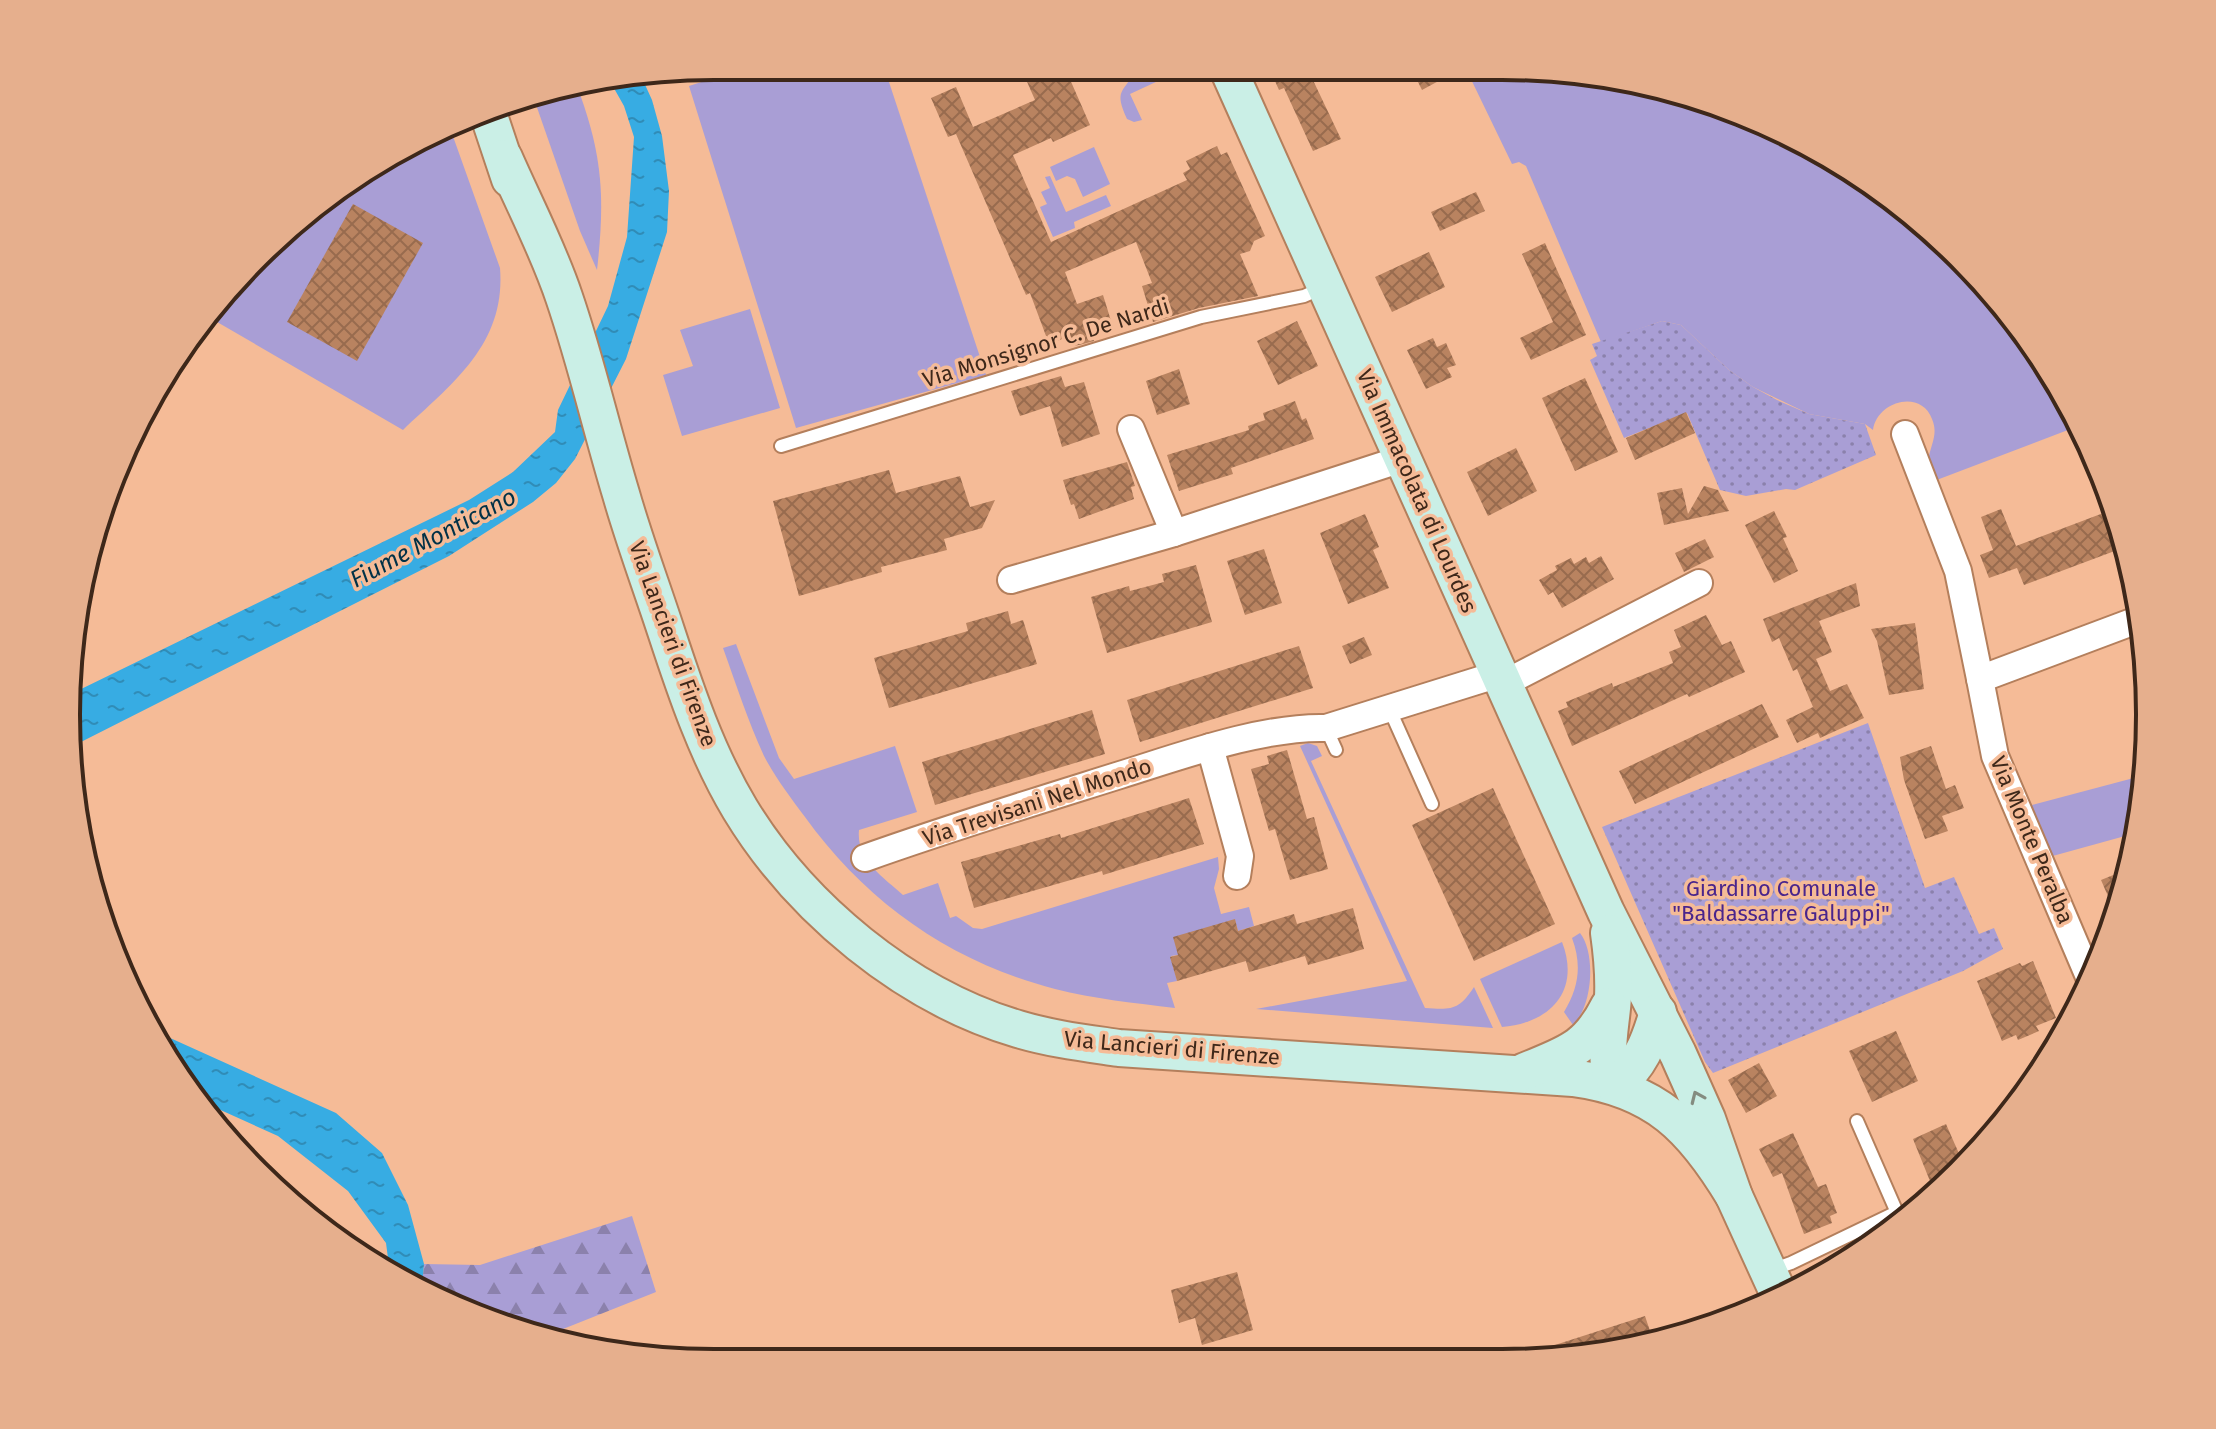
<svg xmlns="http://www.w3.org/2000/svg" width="2216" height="1429" font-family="'Fira Sans',sans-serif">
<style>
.green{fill:#a99ed5}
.forest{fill:url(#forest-firs)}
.park{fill:url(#park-dots)}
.water{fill:url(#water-ripples)}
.building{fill:url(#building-cross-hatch)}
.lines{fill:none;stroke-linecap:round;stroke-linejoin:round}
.lane-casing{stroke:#b47f5c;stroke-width:16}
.street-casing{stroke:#b47f5c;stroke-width:30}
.secondary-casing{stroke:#b47f5c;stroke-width:40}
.lane{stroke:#fff;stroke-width:12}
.street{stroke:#fff;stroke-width:26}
.secondary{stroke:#caefe6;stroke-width:36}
.oneway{stroke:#848c80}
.labels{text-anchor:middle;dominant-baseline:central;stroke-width:7;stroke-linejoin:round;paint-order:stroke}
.street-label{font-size:22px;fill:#3e281a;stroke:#f5bb97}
.park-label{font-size:22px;fill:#4a258c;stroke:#f5bb97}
.water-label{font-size:24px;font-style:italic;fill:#003147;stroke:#f5bb97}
.rim{fill:none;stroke:#3e281a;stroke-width:4}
</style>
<defs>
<pattern id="forest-firs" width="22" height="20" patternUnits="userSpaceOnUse" patternTransform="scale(2)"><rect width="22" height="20" fill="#a99ed5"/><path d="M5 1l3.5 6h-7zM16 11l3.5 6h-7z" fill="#8b81ac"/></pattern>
<pattern id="park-dots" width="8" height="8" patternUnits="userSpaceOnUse" patternTransform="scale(2)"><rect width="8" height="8" fill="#a99ed5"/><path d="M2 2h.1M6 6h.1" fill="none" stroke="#8b81ac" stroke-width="1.8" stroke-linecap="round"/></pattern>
<pattern id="water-ripples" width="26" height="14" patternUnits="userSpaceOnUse" patternTransform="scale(2)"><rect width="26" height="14" fill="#37ace3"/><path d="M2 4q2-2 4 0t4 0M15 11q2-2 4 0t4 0" fill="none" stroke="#308cb7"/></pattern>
<pattern id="building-cross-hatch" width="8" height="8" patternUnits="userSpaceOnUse" patternTransform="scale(2)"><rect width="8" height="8" fill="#b98360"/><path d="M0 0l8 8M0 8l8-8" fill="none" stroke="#986b4e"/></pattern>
</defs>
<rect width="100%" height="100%" fill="#f5bb97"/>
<g class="green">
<path d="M751,66L884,67L986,375L796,428L689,86Z"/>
<path d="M1138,69H1184L1130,94L1142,120L1134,122L1127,119C1114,90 1122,93 1138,69Z"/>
<path d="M1467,71L1587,72L1788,133L1929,227L2016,319L2081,425L1934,481C1932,473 1928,464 1929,456C1932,442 1938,433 1932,419C1921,389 1877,401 1873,430L1865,424L1809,414L1753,387L1729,370L1681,325L1662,321L1601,342L1526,166L1519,162L1512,164Z"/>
<path d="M578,89C603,156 605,199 597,270L580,231L533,96Z"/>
<path d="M450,128L500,268C506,344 453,383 403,430L205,315L354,176Z"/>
<path d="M1094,147L1110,184L1083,197L1075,179L1067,176L1056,181L1050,167Z"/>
<path d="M1050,176L1066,212L1106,195L1111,206L1074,222L1075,228L1053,237L1040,207L1047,204L1041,192L1050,188L1045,177Z"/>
<path d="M750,309L780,408L682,436L663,375L693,366L680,330Z"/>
<path d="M736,644L779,758L794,779L895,746L917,812L859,830C856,860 883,877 903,895L938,883L950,918L956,916L973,928L982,929L1218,857L1219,869L1214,888L1221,914L1249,907L1254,926L1238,931L1235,920L1178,955L1171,956L1177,981L1167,983L1175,1008C1135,1003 1094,999 1055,989C951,962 867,903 805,817C790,797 775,777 764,756C748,721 736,684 723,648Z"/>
<path d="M1308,743L1317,746L1322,756L1311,761L1425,1008C1452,1010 1459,1010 1474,987L1493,1028L1256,1009L1407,981L1300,746Z"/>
<path d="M2145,775V799L2136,833L2049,857L2028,806Z"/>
<path d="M1580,933C1596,953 1593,1006 1573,1025L1564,1012C1579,987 1582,965 1572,938Z"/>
<path d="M1562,942C1581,991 1550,1023 1502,1027L1480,979Z"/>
</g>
<path class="forest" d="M632,1216L656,1292L548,1335L466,1313L422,1286L424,1264L480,1265Z"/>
<g class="park">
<path d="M1662,321L1681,325L1729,370L1753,387L1777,400L1809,414L1865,424L1876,455L1795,490L1786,489L1746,496L1720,490L1687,413L1624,438L1590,360L1597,356L1592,344Z"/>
<path d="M1868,723L1925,888L1954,877L1979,934L1994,928L2003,949L1963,971L1713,1073L1705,1062L1602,827Z"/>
</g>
<g class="water">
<path d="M642,78L652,100L662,136L669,191L667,232L626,359L575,459L556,483L533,502L449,556L75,745L70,696L75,692L469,500L513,472L555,432L558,410L608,306L627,237L634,137L624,106L611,83Z"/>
<path d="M148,1028L336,1113L382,1153L408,1205L424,1264L422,1286L389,1266L386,1243L348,1191L278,1136L205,1103L153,1039Z"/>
</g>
<g class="building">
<path d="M1021,68H1065L1090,125L1053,142L1051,138L1013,155L1051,242L1187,180L1183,173L1190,169L1186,161L1217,146L1221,155L1227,152L1265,236L1254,241L1250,251L1240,254L1258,296L1199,308L1153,322L1142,286L1152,283L1136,242L1065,272L1077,304L1103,295L1112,324L1091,330L1094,341L1083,344L1074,346L1070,336L1049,344L1030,293L1026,295L956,134L948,137L931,98L956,87L973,127L1035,100Z"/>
<path d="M1270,70H1324L1311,76L1341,139L1313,151L1284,88L1279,90Z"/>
<path d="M1412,70L1426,71H1457L1422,90Z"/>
<path d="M1476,192L1485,211L1440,231L1431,212Z"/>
<path d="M353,204L423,243L357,361L287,322Z"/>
<path d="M1545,243L1586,335L1531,360L1520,338L1553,322L1522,254Z"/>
<path d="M1429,252L1445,287L1392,312L1375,277Z"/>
<path d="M1297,321L1318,366L1278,385L1257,341Z"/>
<path d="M1433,338L1437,347L1446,343L1456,365L1447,368L1452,377L1426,389L1407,350Z"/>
<path d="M1179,369L1190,404L1157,415L1146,381Z"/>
<path d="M1061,376L1065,387L1084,382L1100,434L1062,447L1050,406L1020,416L1011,391Z"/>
<path d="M1585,378L1618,452L1575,471L1542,398Z"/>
<path d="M1295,401L1302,420L1306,418L1314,439L1231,468L1233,474L1179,491L1167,455L1249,430L1248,426L1265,420L1263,413Z"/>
<path d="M1686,412L1695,433L1635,460L1626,438Z"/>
<path d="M1516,448L1537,491L1488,516L1467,472Z"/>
<path d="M1127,462L1135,486L1131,487L1134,499L1079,519L1074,504L1071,505L1063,480Z"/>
<path d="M889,470L896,493L960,476L970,507L995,500L982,528L944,539L947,550L881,567L882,572L799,596L773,501Z"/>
<path d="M1704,486L1718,490L1729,511L1664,525L1657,493L1682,488L1688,514Z"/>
<path d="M2001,509L2016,546L2114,509L2128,546L2024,585L2017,568L1989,578L1980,555L1993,550L1981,517Z"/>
<path d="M1774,511L1787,537L1783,538L1798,571L1774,583L1745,525Z"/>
<path d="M1365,514L1379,547L1373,550L1389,588L1348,604L1320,533Z"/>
<path d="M1705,539L1714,557L1684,572L1675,553Z"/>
<path d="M1264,549L1282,603L1245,615L1227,561Z"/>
<path d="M1601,556L1614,579L1562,608L1553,592L1548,595L1539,580L1557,570L1555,566L1571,558L1574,564L1586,557L1589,563Z"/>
<path d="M1196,565L1212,622L1107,653L1091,597L1129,586L1130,591L1164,582L1162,574Z"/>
<path d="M1856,583L1860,606L1819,621L1832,652L1816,659L1830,691L1847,684L1864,718L1820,738L1818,733L1797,743L1786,720L1813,707L1797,669L1793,671L1779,638L1772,642L1763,619Z"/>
<path d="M1008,611L1011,624L1023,620L1037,664L889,708L874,658L968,631L966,623Z"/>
<path d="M1706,615L1722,645L1731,641L1745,672L1689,697L1687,694L1572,746L1558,711L1568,707L1566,702L1612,683L1613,687L1673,663L1669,652L1681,647L1674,630Z"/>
<path d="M1915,623L1924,689L1889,695L1877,641L1871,629Z"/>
<path d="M1364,637L1372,655L1350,664L1342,646Z"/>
<path d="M1299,646L1313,688L1140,742L1127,700Z"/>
<path d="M1762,704L1779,737L1635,804L1619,771Z"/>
<path d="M1092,710L1105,754L935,805L922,762Z"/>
<path d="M1931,746L1946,789L1955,785L1964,808L1942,816L1948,831L1925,839L1904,780L1900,757Z"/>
<path d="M1287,750L1307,819L1314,817L1328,869L1290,880L1275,829L1269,831L1251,769L1269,764L1267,756Z"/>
<path d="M1493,788L1555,924L1474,961L1412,825Z"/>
<path d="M1189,798L1204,844L1103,875L1102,871L974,908L961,862L1060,834L1061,838Z"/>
<path d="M2128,869L2126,880L2117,917L2101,880Z"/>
<path d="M1353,908L1364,949L1308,965L1305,956L1249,972L1246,961L1177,981L1170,957L1178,955L1173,937L1235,919L1238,931L1294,914L1297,924Z"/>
<path d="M2033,961L2056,1018L2036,1026L2039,1031L2018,1040L2016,1035L2002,1041L1977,981L2020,963L2022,966Z"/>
<path d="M1896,1031L1918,1081L1872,1102L1849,1051Z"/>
<path d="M1759,1063L1777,1096L1746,1113L1728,1080Z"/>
<path d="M1946,1124L1964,1165L1951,1178L1932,1186L1913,1139Z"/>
<path d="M1793,1133L1818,1187L1826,1184L1837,1213L1830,1216L1832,1223L1804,1234L1782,1173L1773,1177L1759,1149Z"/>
<path d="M1237,1272L1253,1330L1202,1345L1195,1318L1179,1323L1171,1290Z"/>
<path d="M1645,1316L1654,1343L1543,1362H1529L1527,1354Z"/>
</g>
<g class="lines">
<defs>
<g id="lane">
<path d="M781,446L1201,317L1304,296L1322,288"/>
<path d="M1389,708L1432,804"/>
<path d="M1326,728L1336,750"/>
<path d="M1771,1270L1791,1263L1895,1213V1208L1857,1121"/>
</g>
<g id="street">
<path d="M1131,429L1174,533"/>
<path d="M1905,434L1958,571L1980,679"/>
<path d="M1011,580L1174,533L1402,459"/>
<path d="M1503,684L1699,583"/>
<path d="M1210,747L1240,856L1237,876"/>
<path d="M865,858C949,828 1034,802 1120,775C1181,756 1263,726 1326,728L1499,674"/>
<path d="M2090,979L1995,756L1980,679L2140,619"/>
</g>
<g id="secondary">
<path d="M1228,69L1606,912L1678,1054L1707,1119L1734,1196L1781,1299"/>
<path d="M487,110L510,179"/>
<path d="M504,158C524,204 548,249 564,297C586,361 601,428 621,494C634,540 651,585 666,631C686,692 707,754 740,809C800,908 906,996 1018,1029C1051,1039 1085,1043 1119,1048L1573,1078C1656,1089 1693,1128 1734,1196"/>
<path d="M1609,933C1612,954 1614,976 1613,997C1611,1029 1602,1056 1615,1086"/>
<path d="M1523,1072C1566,1054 1587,1050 1609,1006"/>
<path d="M1615,1086C1640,1066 1649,1043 1658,1012"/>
</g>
</defs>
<use href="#lane" class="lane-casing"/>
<use href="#street" class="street-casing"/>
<use href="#secondary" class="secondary-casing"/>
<use href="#lane" class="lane"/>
<use href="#street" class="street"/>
<use href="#secondary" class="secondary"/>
</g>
<defs><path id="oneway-chevron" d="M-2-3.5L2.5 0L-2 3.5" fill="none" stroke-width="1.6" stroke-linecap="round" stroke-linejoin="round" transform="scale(2)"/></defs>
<use class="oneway" href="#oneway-chevron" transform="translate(1697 1097) rotate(-114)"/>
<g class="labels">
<g class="street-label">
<text transform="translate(1046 343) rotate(-17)">Via Monsignor C. De Nardi</text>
<text transform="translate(1417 491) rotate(66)">Via Immacolata di Lourdes</text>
<text transform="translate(673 644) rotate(70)">Via Lancieri di Firenze</text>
<text transform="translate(1037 802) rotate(-18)">Via Trevisani Nel Mondo</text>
<text transform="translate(2032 840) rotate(67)">Via Monte Peralba</text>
<text transform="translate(1172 1048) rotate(5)">Via Lancieri di Firenze</text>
</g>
<g class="park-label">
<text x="1781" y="888">Giardino Comunale<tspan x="1781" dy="25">"Baldassarre Galuppi"</tspan></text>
</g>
<g class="water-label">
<text transform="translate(433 538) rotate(-28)">Fiume Monticano</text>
</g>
</g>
<path d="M0 0H2216V1429H0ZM714 80H1502A634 634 0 0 1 2136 714V715A634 634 0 0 1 1502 1349H714A634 634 0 0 1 80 715V714A634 634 0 0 1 714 80Z" fill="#e6af8d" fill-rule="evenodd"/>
<path class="rim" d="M714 80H1502A634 634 0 0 1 2136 714V715A634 634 0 0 1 1502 1349H714A634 634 0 0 1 80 715V714A634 634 0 0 1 714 80Z"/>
</svg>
